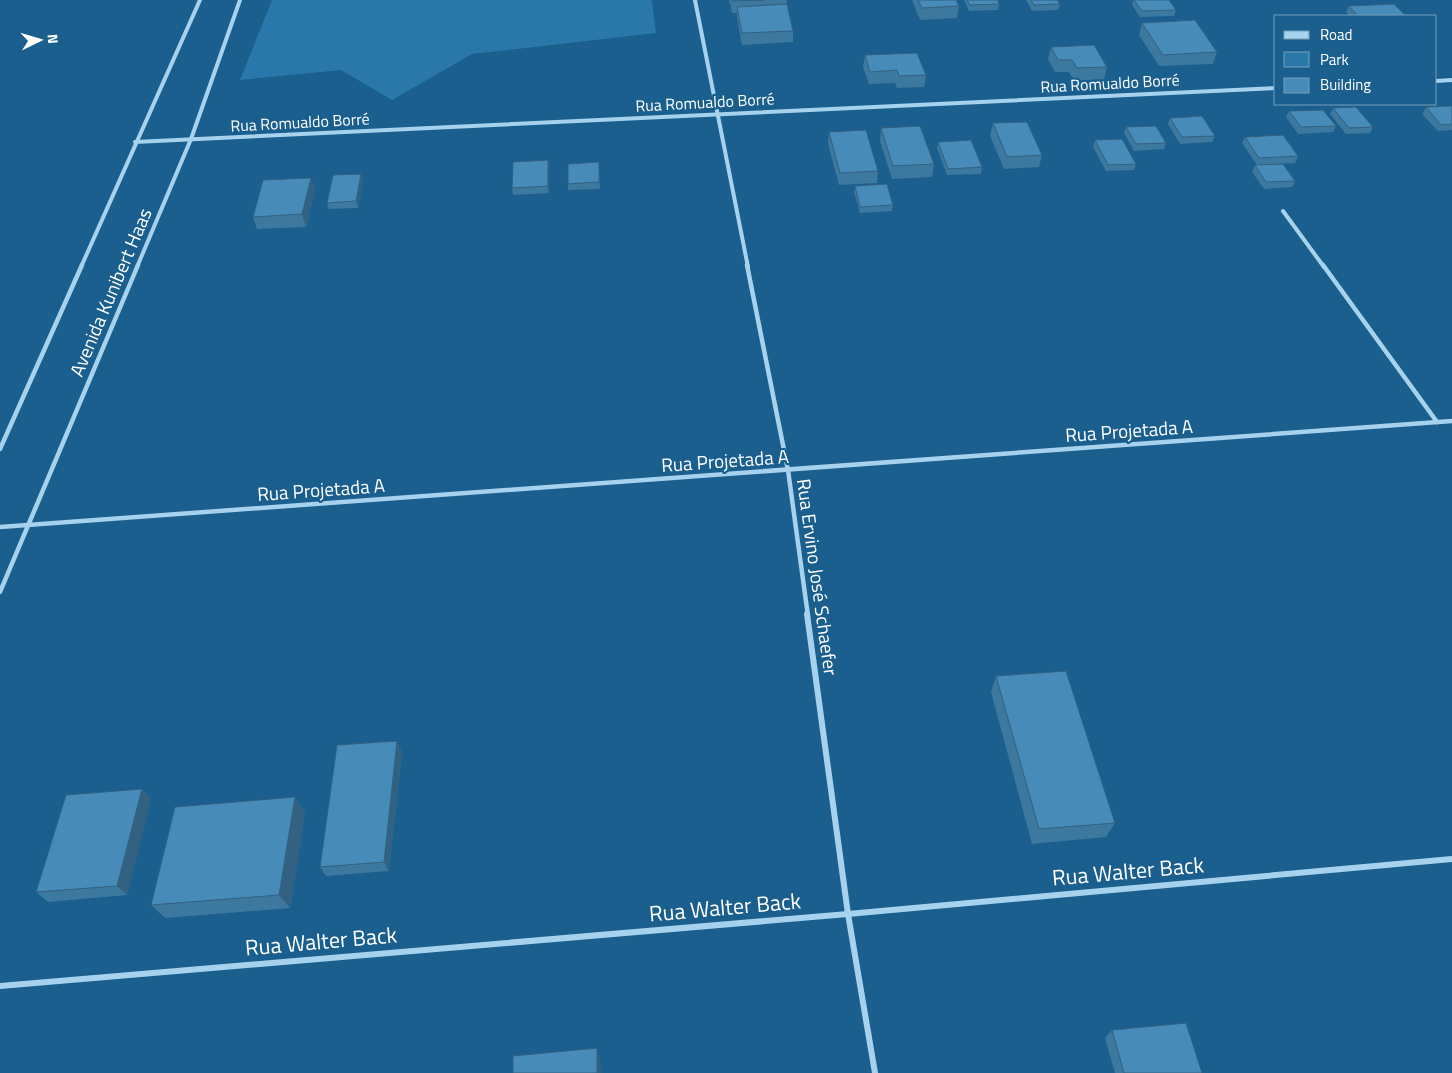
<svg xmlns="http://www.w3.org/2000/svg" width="1452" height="1073" font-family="'Titillium Web',sans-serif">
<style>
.green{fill:#2a78aa}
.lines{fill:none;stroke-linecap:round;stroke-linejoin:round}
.minor-far2{stroke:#a7d2ee;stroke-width:4}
.minor-far1{stroke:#a7d2ee;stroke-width:4.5}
.minor{stroke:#a7d2ee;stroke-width:6}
.wall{fill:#3d789e}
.shaded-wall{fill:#326181}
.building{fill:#478bb8;stroke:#326181}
.labels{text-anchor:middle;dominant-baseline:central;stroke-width:4.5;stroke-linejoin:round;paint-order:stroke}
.far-street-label{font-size:16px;fill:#fff;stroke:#1a5f8e}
.street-label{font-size:19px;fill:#fff;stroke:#1a5f8e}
.near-street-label{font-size:22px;fill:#fff;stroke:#1a5f8e}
</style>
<rect width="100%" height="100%" fill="#1a5f8e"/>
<path class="green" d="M272,0H652L656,33L472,54L392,100L341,70L240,80Z"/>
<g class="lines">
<g class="minor-far2">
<path d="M695,0L748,267"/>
<path d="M1436,81L1452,80"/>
<path d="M135,142L1276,88"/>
<path d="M1283,211L1324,267"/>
<path d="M81,267L200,0"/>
<path d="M137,267L191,139L240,0"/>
</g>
<g class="minor-far1">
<path d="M747,265L788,470L808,616"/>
<path d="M1323,265L1437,422"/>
<path d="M0,449L82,265"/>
<path d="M0,527L1452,421"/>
<path d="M0,592L138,265"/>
</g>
<g class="minor">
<path d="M807,614L848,914L875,1073"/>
<path d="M0,986L848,914L1452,859"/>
</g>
</g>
<g class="wall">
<path d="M729,0H787L786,5L793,31V42L742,45L737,18V13H732Z"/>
<path d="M912,0H956L959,6L957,18L920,20Z"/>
<path d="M964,0H998L999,4L998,10L969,11Z"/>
<path d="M1026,0H1057L1060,4L1058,10L1032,11Z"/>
<path d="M1133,0H1169L1176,10L1174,16L1140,17L1132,5Z"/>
<path d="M1349,6L1406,16H1350L1346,12Z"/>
<path d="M1142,23L1217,52L1213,64L1159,66L1139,35Z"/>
<path d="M1051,47L1107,67L1104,79L1074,81L1069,72H1055L1048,59Z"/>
<path d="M865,55L926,75L924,87L897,88L895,83L869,84L863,67Z"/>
<path d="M1452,106V130L1438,131L1422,114L1426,107Z"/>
<path d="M1333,108L1373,127L1370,133L1346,134L1330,114Z"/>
<path d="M1289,111L1336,126L1333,132L1298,134L1286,117Z"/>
<path d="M1170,118L1215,136L1212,142L1180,144L1168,124Z"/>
<path d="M993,123L1042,155L1039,167L1004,169L990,136Z"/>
<path d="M1126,127L1166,143L1164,149L1134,151L1124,133Z"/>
<path d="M881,128L934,164L932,177L892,179L880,141Z"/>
<path d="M829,132L878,171L877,183L839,185L828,144Z"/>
<path d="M1245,137L1298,156L1295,163L1257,165L1242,143Z"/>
<path d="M1095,140L1136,164L1134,170L1106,171L1093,147Z"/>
<path d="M938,142L982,167L981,174L947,175L937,148Z"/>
<path d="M548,160L549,167V193L513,195L512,188Z"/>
<path d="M599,162L600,189L568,190V184Z"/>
<path d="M1255,165L1295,181L1292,187L1264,189L1252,172Z"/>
<path d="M311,178L315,190L306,227L257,229L253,217Z"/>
<path d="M363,180L358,208L329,209L327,203Z"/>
<path d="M855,186L893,205L892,211L860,213L854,192Z"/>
<path d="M996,676L1115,823L1106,837L1032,844L991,692Z"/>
<path d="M402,751L389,871L326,876L320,867Z"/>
<path d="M142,789L151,799L127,895L48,902L36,892Z"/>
<path d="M295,797L305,812L290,908L165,918L151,905Z"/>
<path d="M1112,1030L1202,1073H1115L1105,1038Z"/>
</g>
<g class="shaded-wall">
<path d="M548,160L549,167V193L548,186Z"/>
<path d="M361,174L363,180L358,208L356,201Z"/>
<path d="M311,178L315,190L306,227L302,214Z"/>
<path d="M397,741L402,751L389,871L384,862Z"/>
<path d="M142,789L151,799L127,895L117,886Z"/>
<path d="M295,797L305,812L290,908L279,895Z"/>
<path d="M597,1048L600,1058L601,1073H597Z"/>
</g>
<g class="building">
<path d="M732,0H764L732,1Z"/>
<path d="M918,0H956L959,6L922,8Z"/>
<path d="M967,0H998L999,4L970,5Z"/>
<path d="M1031,0H1057L1060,4L1034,5Z"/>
<path d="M1134,0H1169L1176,10L1142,11Z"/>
<path d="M787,4L793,31L742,33L737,7Z"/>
<path d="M1394,4L1406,16H1358L1349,6Z"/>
<path d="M1195,20L1217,52L1163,55L1142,23Z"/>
<path d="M1094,45L1107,67L1077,68L1072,60H1058L1051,47Z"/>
<path d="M917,53L926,75L899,76L897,70L870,72L865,55Z"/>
<path d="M1452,106V124L1441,125L1426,107Z"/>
<path d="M1356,107L1373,127L1349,128L1333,108Z"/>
<path d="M1323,110L1336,126L1301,127L1289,111Z"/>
<path d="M1202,116L1215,136L1182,137L1170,118Z"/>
<path d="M1027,122L1042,155L1007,157L993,123Z"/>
<path d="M920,126L934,164L893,166L881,128Z"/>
<path d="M1156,126L1166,143L1136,144L1126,127Z"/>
<path d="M866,130L878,171L840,173L829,132Z"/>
<path d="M1283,135L1298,156L1259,158L1245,137Z"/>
<path d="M1122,139L1136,164L1108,165L1095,140Z"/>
<path d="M971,140L982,167L948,169L938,142Z"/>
<path d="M548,160V186L512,188L513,162Z"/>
<path d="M599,162V182L568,184V164Z"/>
<path d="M1283,164L1295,181L1266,182L1255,165Z"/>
<path d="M361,174L356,201L327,203L333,175Z"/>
<path d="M311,178L302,214L253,217L263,180Z"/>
<path d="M887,184L893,205L860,207L855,186Z"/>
<path d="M1066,671L1115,823L1039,829L996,676Z"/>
<path d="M397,741L384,862L320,867L337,745Z"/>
<path d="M142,789L117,886L36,892L66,795Z"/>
<path d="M295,797L279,895L151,905L175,807Z"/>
<path d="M1186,1023L1202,1073H1124L1112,1030Z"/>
<path d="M597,1048V1073H513V1056Z"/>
</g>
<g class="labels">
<g class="far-street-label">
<text transform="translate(1110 83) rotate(-3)">Rua Romualdo Borré</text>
<text transform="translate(705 102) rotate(-3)">Rua Romualdo Borré</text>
<text transform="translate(300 122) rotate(-3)">Rua Romualdo Borré</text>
</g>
<g class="street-label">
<text transform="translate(110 292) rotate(-67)">Avenida Kunibert Haas</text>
<text transform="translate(1129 430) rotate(-4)">Rua Projetada A</text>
<text transform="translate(725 460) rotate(-4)">Rua Projetada A</text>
<text transform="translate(321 489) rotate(-4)">Rua Projetada A</text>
<text transform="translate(818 577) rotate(82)">Rua Ervino José Schaefer</text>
</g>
<g class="near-street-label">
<text transform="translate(1128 871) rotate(-5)">Rua Walter Back</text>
<text transform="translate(725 907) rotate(-5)">Rua Walter Back</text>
<text transform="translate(321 941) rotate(-5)">Rua Walter Back</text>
</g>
</g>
<rect x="1274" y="15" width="162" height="90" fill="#1a5f8e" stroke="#769fbb"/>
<rect x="1284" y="31" width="25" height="8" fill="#a7d2ee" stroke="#769fbb"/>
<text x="1320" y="40" font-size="15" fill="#ffffff">Road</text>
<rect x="1284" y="52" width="25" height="15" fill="#2a78aa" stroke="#769fbb"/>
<text x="1320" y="65" font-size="15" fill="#ffffff">Park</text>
<rect x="1284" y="78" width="25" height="15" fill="#478bb8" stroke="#769fbb"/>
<text x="1320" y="90" font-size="15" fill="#ffffff">Building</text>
<g transform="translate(40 40) rotate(85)" stroke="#1a5f8e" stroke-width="4" paint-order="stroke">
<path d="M0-4L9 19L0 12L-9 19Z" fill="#ffffff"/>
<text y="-8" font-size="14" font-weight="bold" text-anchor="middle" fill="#ffffff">N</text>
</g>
</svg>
